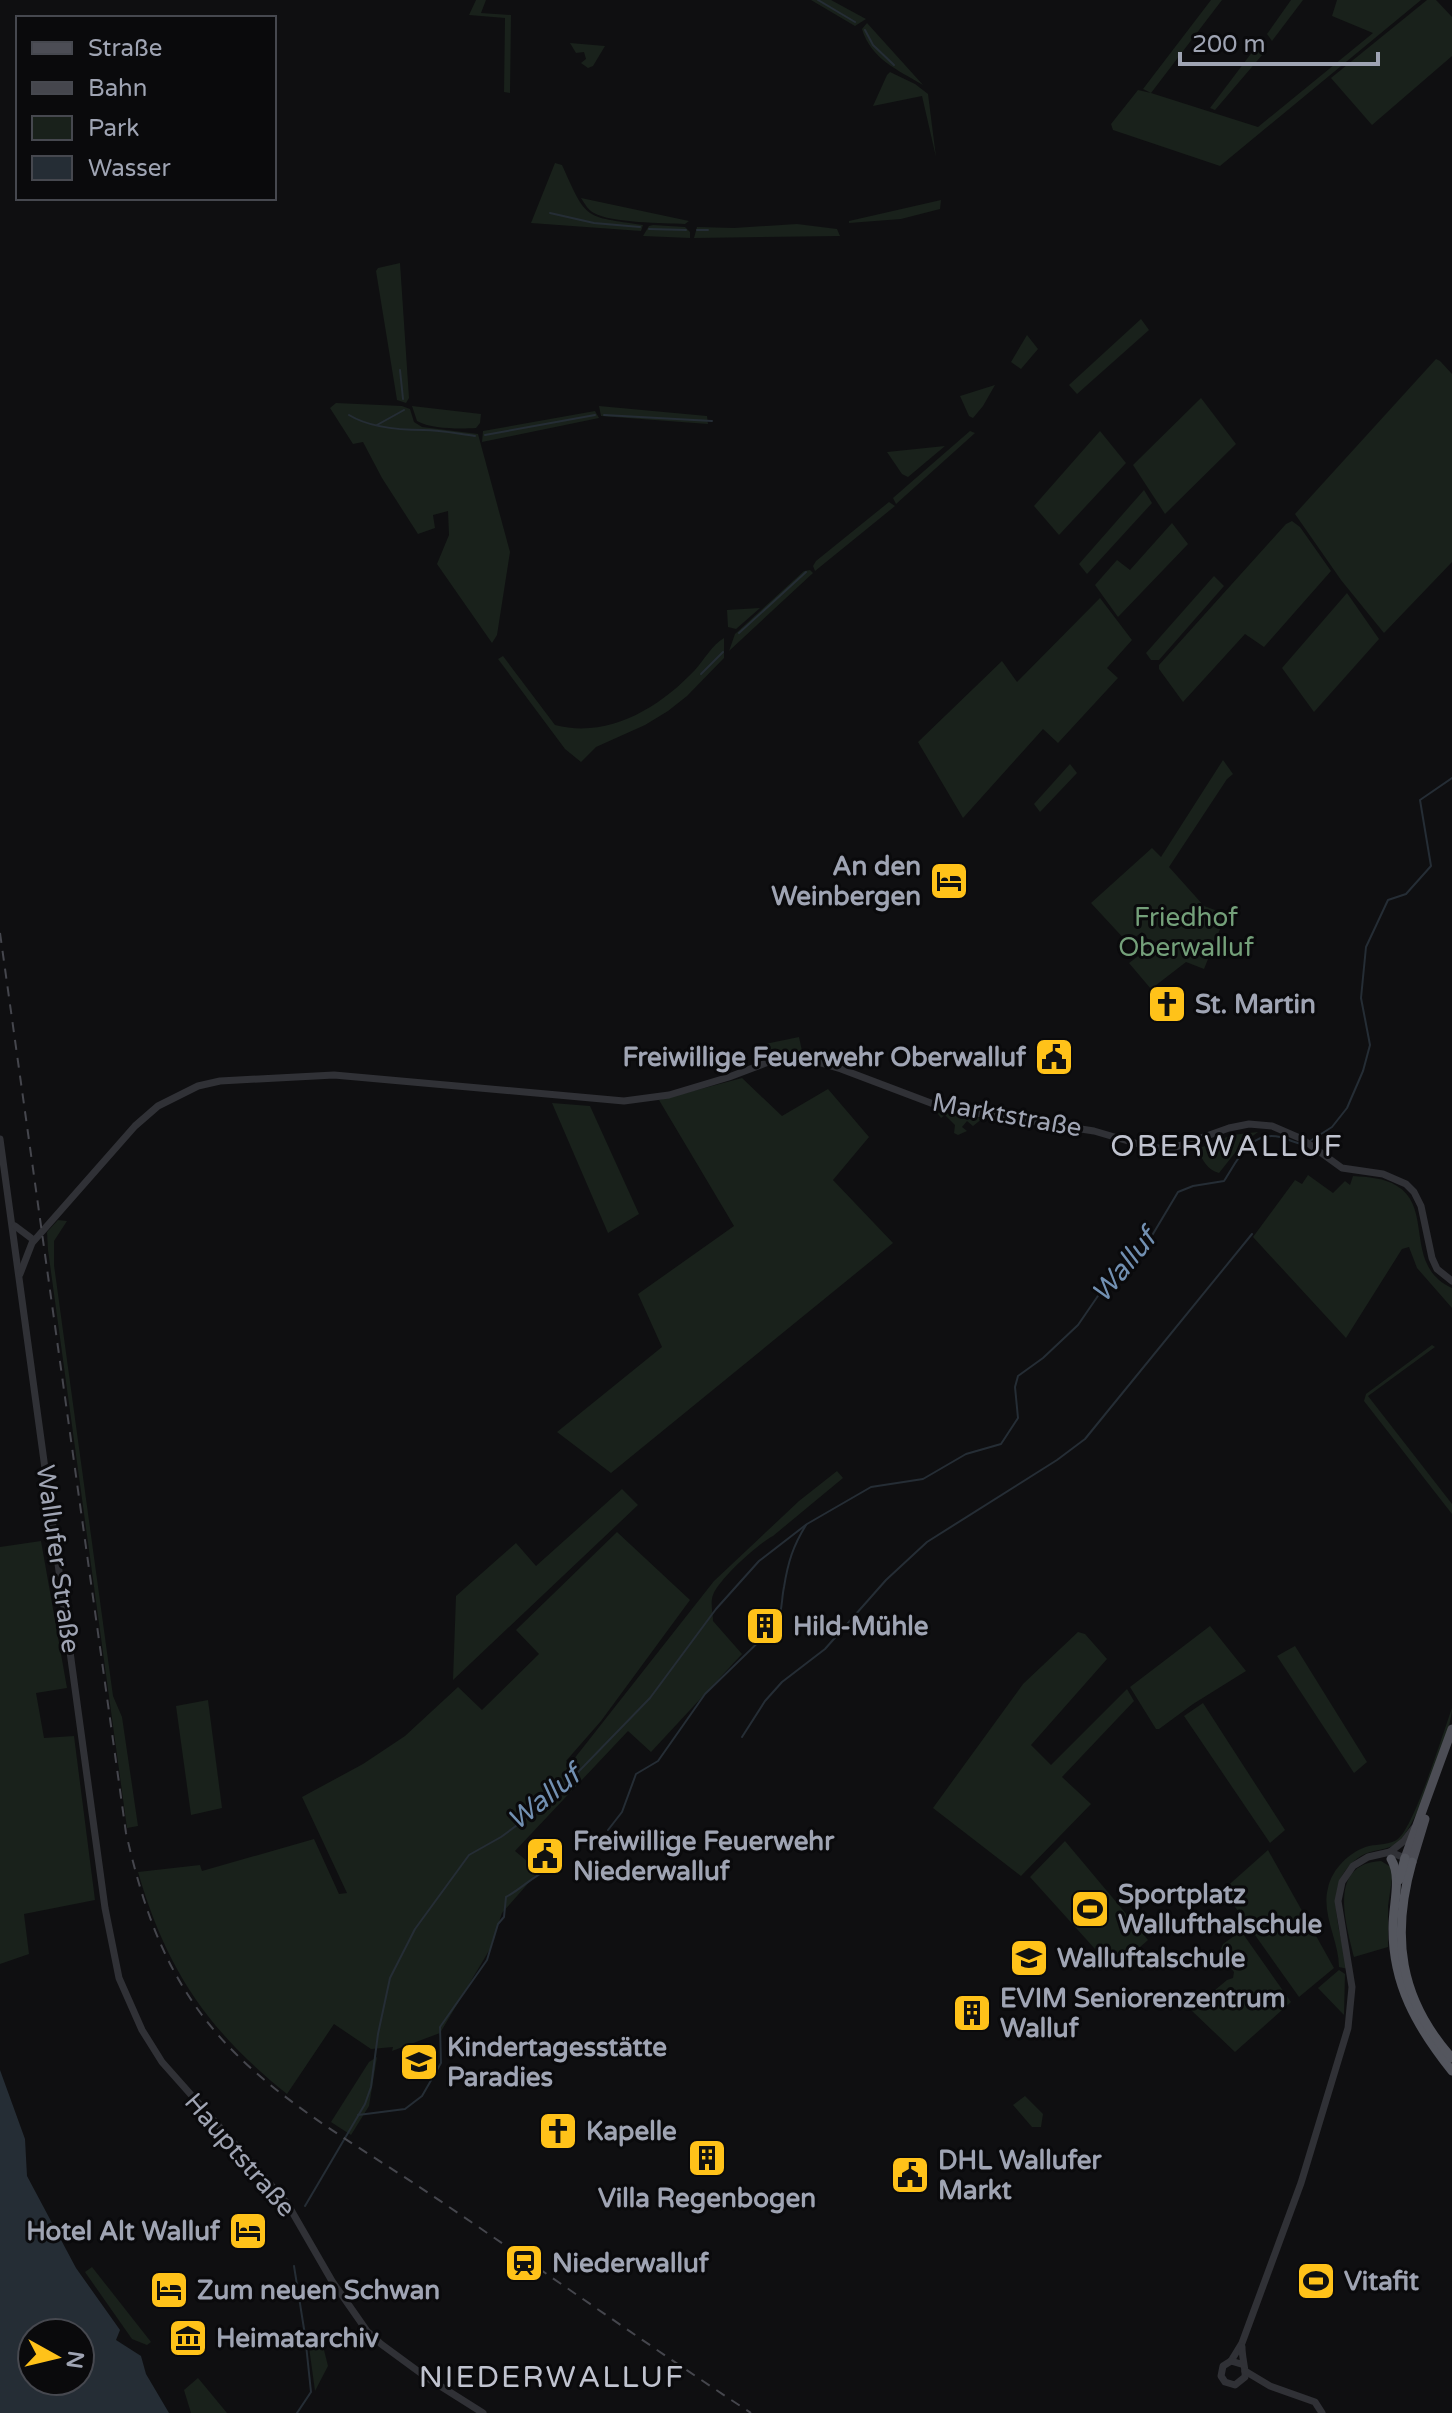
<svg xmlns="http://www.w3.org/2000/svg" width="1452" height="2413" font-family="'Varela Round',sans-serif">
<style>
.green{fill:#19211b}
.water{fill:#252d35;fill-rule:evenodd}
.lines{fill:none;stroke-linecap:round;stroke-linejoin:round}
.stream{stroke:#252d35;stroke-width:2}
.tertiary{stroke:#303136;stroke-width:7}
.primary{stroke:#4c4d55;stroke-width:9}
.trunk{stroke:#54565e;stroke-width:9}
.rail{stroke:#45464d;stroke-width:2;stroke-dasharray:10 8;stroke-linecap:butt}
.labels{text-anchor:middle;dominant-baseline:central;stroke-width:6;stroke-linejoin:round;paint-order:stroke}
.poi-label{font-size:26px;font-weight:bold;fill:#9fa4b3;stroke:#0a0a0c;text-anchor:start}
.park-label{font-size:26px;fill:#74a07a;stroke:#0a0a0c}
.street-label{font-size:26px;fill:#9fa4b3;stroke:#0a0a0c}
.water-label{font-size:28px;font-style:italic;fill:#7290b2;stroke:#0a0a0c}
.quarter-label{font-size:30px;letter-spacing:2px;fill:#c0c3cf;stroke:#0a0a0c}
</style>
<rect width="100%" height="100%" fill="#0f0f11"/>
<g class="green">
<path d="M476,0H486L481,13L511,15L510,93L504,92L505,18L469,15Z"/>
<path d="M811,0H831L866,19L855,26Z"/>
<path d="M1211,0H1222L1151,93L1258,127L1373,33L1332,16L1337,0H1421L1220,166L1113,130L1111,124L1138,90L1151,93L1143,89Z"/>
<path d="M1291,0H1303L1272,41L1267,34Z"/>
<path d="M1427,0H1436L1452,17V56L1372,125L1331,78Z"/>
<path d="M867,23L923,85C898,70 871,59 862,29Z"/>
<path d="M570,43L605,46L593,66L588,68L581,63L586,59L584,52L576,53Z"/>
<path d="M1256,47L1263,54L1215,110L1210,108Z"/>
<path d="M890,72L915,84L928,94L936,157L922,96L873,106L887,75Z"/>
<path d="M555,163L562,165C587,221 584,216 643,225L641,231L531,223Z"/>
<path d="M581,198L689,221L685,224C664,223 611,223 594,213C588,210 585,204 581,198Z"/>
<path d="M941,200L940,209L901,219L849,223V221Z"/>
<path d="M797,224L837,229L840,236L694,238L697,227L734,228Z"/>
<path d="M653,225L685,227L690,232V238L643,236L649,226Z"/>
<path d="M400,263L409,398L406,403L397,400L376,271L378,268Z"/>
<path d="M1141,319L1149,330L1077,394L1069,385Z"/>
<path d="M1027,335L1038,349L1021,369L1011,362Z"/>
<path d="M1436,359L1440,361L1452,374V562L1384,633L1341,580L1295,514Z"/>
<path d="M995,385L983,406L973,418L969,416L960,396Z"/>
<path d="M1201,398L1236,444L1165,514L1133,465Z"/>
<path d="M336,403L402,406L410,409L414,422L422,427L478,434L510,552L497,635L492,643L437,564L449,535L448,511L433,515L435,528L418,534L382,478L363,442L353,444L330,408Z"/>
<path d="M412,406L481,414L480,423L476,428C459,429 431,429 417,421Z"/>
<path d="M599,406L707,416L708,424L601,416Z"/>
<path d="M595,411L599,418L482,442L483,431Z"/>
<path d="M970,431L975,433L896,504L893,498Z"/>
<path d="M1100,431L1126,463L1059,535L1034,506Z"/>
<path d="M945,446L908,477L902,474L887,452Z"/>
<path d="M1144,490L1152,503L1087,574L1079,564Z"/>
<path d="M889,502L895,506L815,571L813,566L816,561Z"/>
<path d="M1292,521L1300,527L1331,571L1264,647L1245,634L1183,702L1159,669V665L1286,524Z"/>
<path d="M1172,523L1188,544L1118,617L1095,585L1117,560L1130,570Z"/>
<path d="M810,570L813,573L729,651L735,634L804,571Z"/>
<path d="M1214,576L1224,586L1159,660H1151L1146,653Z"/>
<path d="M1347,593L1379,639L1314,712L1282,668Z"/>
<path d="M1100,598L1132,640L1107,668L1118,678L1058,743L1043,729L963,818L918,742L1002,661L1017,682Z"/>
<path d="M760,608L736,629L728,627L727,610Z"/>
<path d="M724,638V658L687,696L668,711L645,725L596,747L581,762L565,749L498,659L503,656L555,725C608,739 659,708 695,670C704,660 712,645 724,638Z"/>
<path d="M1223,760L1233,774L1227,779L1169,867L1204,906L1226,914L1204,969L1186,962L1151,989L1129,963L1153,945L1142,932L1128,943L1091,903L1152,848L1161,857Z"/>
<path d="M1070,764L1077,773L1040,812L1034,804Z"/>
<path d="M799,1037L802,1051L800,1053L775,1056L765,1044Z"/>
<path d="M742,1078L782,1116L828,1089L869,1137L833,1180L893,1243L611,1473L557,1432L662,1347L638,1294L734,1226L659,1100Z"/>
<path d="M552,1103L590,1106L639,1214L608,1233Z"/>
<path d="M940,1111L983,1118L973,1126L967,1121L962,1127L967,1131L958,1135L954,1133L955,1125L945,1115L941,1118L938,1114Z"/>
<path d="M1258,1132L1242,1144L1219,1173C1207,1170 1203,1160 1197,1149L1232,1135Z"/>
<path d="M1308,1175L1333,1193L1345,1181L1350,1185L1353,1176C1368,1177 1385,1178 1397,1186C1434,1208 1403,1266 1452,1288V1308L1417,1268L1409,1247L1402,1249L1346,1338L1253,1237L1295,1180L1302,1184Z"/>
<path d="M58,1220L67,1221L54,1241V1265L113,1696L122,1717L138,1826L127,1828L48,1250L47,1232Z"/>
<path d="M1432,1345L1435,1347L1368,1396L1452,1504V1514L1364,1401L1366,1394Z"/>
<path d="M837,1471L843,1478L773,1536C758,1544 720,1578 713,1595C710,1602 713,1614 713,1621L742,1654L651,1752L628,1731L515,1851L539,1871L502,1913L490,1949L440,2033L392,2051L393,2047L371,2049L334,2024L287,2094C208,2031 166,1969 138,1872L200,1865L202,1871L314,1839L339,1894L347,1893L302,1797L363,1764L405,1736L458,1687L482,1710L539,1654L516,1630L617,1532L690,1600L601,1721L566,1761L570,1764L714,1581L799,1501Z"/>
<path d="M622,1489L638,1505L453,1680L456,1596L516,1543L536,1566Z"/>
<path d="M41,1541L67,1688L36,1693L44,1738L74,1736L95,1900L24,1914L29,1954L0,1964V1547Z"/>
<path d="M1210,1626L1246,1671L1193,1704L1159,1729H1156L1130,1687Z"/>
<path d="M1078,1632L1085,1634L1107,1659L1031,1745L1051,1765L1127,1689L1134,1701L1062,1777L1091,1804L1021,1876L933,1808L1023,1684Z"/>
<path d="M1295,1646L1367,1762L1354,1773L1277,1656Z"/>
<path d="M208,1700L222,1808L191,1815L176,1706Z"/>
<path d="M1203,1703L1285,1830L1270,1843L1184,1716Z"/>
<path d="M1452,1708C1452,1731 1415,1832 1396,1844C1386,1851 1372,1849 1361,1856C1320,1882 1340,1930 1348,1969L1339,1967C1339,1941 1321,1914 1328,1888C1332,1869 1350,1851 1369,1846C1378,1844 1390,1845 1398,1839C1415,1825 1443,1733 1452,1708Z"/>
<path d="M1065,1841L1148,1940L1114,1970L1030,1877Z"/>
<path d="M1268,1850L1334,1968L1299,1997L1223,1890Z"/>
<path d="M1381,1861L1391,1867L1393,1872L1388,1906V1947L1354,1957C1346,1923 1327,1864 1381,1861Z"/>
<path d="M1241,1931L1291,2002L1235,2052L1191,2010L1227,1980L1233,1978L1234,1972L1219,1953L1223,1944Z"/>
<path d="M1339,1970L1345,1974L1344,2015L1318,1988Z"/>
<path d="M377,2057L369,2106L351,2135L331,2122L369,2062Z"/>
<path d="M1025,2096L1043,2114L1041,2127H1032L1013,2105Z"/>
<path d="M92,2267L151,2342L147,2345L132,2339L85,2272Z"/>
<path d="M322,2342L328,2366L315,2391L309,2347Z"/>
<path d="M198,2378L227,2413H191L184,2390Z"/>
</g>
<path class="water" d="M0,2070L25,2139L27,2176L76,2268L120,2330L116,2340L141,2356L146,2374L169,2413H0ZM32,2333H80V2381H32Z"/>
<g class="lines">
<g class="stream">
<path d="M818,0L855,22"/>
<path d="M865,30L873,45L894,65"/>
<path d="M550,213L594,223L640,227"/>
<path d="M649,229L686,230"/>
<path d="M697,230H708"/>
<path d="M400,370L403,399"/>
<path d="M349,415C370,428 400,430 424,430C441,430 459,434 475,436"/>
<path d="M604,415L712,421"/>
<path d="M377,425L404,410"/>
<path d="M485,435L595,415"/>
<path d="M739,633L806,572"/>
<path d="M701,674L723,652"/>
<path d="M1310,1141L1332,1127L1347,1108L1363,1071L1370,1045L1361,998L1366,947L1388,900L1406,894L1431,866L1420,800L1452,778"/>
<path d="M742,1737L765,1701L782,1682L825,1649L886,1580L927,1542L1057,1460L1085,1439L1252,1234"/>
<path d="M608,1830L622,1812L636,1774L658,1761L705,1694L776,1625C783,1612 781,1601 784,1587C788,1562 793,1546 806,1525"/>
<path d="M358,2115L405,2109L422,2096L441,2063L440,2027L487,1960L498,1924L504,1917L506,1897C521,1889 532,1877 547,1870"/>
<path d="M305,2206L365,2104L371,2087L378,2034L390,1978L415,1929L469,1855L501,1837L550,1801L650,1698L716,1609L759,1561L807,1524L871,1487L923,1479L966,1454L1001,1444L1018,1418L1015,1387L1018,1376L1043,1358L1078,1325L1113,1274L1141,1254L1178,1192L1193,1186L1224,1181C1237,1161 1250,1130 1280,1137C1289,1139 1296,1144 1304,1144"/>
<path d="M294,2266L305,2335L311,2392L297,2413"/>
</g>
<g class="tertiary">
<path d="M0,1139L105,1908L119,1978L142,2030L162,2062L287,2203L332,2281L367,2331L381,2344L426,2377L483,2413"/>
<path d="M15,1226L31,1238"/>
<path d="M20,1274L32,1243L135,1126L158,1106L198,1086L220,1081L334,1075L624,1101L669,1095L729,1077L771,1061L804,1058L841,1069L944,1108L1094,1131L1152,1148H1173L1229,1128L1249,1124L1272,1126L1302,1139L1342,1168L1383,1174L1406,1184L1414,1192L1421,1206L1432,1258L1437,1269L1452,1281"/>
<path d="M1390,1852L1404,1841L1414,1828"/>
<path d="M1231,2361L1242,2343L1301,2183L1348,2028L1352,1987L1338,1901L1342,1882L1353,1866L1368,1857L1390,1852L1405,1858"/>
<path d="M1241,2364L1231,2361L1223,2366L1221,2376L1225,2382L1235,2385L1245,2377C1246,2370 1242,2358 1242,2347"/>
<path d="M1245,2371L1270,2386L1315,2402L1322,2413"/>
</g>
<g class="primary">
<path d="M1409,1860L1405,1858L1452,1729"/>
<path d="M1412,1862L1425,1819"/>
</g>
<g class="trunk">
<path d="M1391,1859C1402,1877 1393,1905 1393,1926C1392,1984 1417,2027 1452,2071"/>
<path d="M1412,1862C1391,1936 1399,1999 1452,2058"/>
<path d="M1399,1880L1405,1858"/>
</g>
<path class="rail" d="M0,933L126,1833C141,1898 159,1956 199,2011C257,2091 350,2140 430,2194C538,2267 643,2342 751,2413"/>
</g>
<defs>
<symbol id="hotel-square" viewBox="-11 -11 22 22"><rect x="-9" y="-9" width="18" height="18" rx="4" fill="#ffc219" stroke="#0a0a0c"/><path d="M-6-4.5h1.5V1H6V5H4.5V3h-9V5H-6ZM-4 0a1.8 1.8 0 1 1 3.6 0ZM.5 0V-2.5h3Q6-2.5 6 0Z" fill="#111"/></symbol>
<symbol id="church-square" viewBox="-11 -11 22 22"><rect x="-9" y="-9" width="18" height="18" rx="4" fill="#ffc219" stroke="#0a0a0c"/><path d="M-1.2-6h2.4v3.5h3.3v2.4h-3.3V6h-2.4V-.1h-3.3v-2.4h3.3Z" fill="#111"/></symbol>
<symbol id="civic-square" viewBox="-11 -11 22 22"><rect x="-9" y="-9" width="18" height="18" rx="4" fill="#ffc219" stroke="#0a0a0c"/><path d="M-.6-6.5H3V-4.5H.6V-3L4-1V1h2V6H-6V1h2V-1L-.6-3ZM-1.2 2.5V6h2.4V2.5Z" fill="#111"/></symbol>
<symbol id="building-square" viewBox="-11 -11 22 22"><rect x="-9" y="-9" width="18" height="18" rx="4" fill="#ffc219" stroke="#0a0a0c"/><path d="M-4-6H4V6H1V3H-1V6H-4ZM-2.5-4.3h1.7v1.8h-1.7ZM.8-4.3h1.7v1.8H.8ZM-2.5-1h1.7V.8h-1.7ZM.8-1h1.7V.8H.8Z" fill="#111"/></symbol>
<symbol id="stadium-square" viewBox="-11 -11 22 22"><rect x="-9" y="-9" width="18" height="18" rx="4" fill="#ffc219" stroke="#0a0a0c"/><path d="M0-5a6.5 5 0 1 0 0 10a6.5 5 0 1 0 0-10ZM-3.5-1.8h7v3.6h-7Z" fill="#111"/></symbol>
<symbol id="school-square" viewBox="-11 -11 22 22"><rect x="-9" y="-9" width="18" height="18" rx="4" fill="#ffc219" stroke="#0a0a0c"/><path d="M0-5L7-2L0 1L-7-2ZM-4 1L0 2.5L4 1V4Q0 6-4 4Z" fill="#111"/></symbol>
<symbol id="station-square" viewBox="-11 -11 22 22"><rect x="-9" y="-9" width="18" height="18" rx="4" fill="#ffc219" stroke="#0a0a0c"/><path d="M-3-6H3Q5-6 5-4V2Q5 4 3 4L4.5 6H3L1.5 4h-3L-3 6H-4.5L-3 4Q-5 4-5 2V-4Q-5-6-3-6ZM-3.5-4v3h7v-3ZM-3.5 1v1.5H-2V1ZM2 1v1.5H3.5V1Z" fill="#111"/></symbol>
<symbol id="museum-square" viewBox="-11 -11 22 22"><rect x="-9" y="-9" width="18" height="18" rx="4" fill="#ffc219" stroke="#0a0a0c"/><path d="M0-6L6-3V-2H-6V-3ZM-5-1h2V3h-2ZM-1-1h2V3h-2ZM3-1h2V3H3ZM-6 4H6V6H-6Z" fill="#111"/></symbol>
</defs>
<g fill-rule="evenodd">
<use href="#hotel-square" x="927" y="859" width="44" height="44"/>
<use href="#church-square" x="1145" y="982" width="44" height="44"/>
<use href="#civic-square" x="1032" y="1035" width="44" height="44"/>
<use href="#building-square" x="743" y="1604" width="44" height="44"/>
<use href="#civic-square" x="523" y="1834" width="44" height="44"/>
<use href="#stadium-square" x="1068" y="1887" width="44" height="44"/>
<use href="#school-square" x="1007" y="1936" width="44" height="44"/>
<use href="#building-square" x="950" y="1991" width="44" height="44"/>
<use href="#school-square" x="397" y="2040" width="44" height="44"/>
<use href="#church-square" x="536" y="2109" width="44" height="44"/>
<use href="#building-square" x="685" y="2136" width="44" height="44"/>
<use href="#civic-square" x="888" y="2153" width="44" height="44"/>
<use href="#hotel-square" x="226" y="2209" width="44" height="44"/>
<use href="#station-square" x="502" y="2241" width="44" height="44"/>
<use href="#stadium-square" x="1294" y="2259" width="44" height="44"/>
<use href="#hotel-square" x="147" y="2268" width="44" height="44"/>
<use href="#museum-square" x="166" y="2316" width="44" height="44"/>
</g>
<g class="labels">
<g class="poi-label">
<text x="921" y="866" text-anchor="end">An den<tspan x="921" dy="30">Weinbergen</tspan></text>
<text x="1195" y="1004">St. Martin</text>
<text x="1026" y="1057" text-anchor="end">Freiwillige Feuerwehr Oberwalluf</text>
<text x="793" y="1626">Hild-Mühle</text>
<text x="573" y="1841">Freiwillige Feuerwehr<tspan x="573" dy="30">Niederwalluf</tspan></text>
<text x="1118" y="1894">Sportplatz<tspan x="1118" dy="30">Wallufthalschule</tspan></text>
<text x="1057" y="1958">Walluftalschule</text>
<text x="1000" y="1998">EVIM Seniorenzentrum<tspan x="1000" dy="30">Walluf</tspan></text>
<text x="447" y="2047">Kindertagesstätte<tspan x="447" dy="30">Paradies</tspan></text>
<text x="586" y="2131">Kapelle</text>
<text x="938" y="2160">DHL Wallufer<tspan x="938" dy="30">Markt</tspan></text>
<text x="707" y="2198" text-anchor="middle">Villa Regenbogen</text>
<text x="220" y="2231" text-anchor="end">Hotel Alt Walluf</text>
<text x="552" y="2263">Niederwalluf</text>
<text x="1344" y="2281">Vitafit</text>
<text x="197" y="2290">Zum neuen Schwan</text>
<text x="216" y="2338">Heimatarchiv</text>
</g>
<g class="park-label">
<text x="1186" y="917">Friedhof<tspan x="1186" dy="30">Oberwalluf</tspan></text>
</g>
<g class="street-label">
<text transform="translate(1007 1115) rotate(10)">Marktstraße</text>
<text transform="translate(58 1559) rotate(82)">Wallufer Straße</text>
<text transform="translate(240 2155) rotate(49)">Hauptstraße</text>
</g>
<g class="water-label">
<text transform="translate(1124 1266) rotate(-51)">Walluf</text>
<text transform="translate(544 1798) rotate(-39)">Walluf</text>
</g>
<g class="quarter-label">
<text x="1227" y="1146">OBERWALLUF</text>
<text x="552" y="2377">NIEDERWALLUF</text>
</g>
</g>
<rect x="16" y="16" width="260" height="184" fill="#0a0a0c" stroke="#46484f" stroke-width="2"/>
<rect x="32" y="42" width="40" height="12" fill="#4c4d55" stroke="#46484f" stroke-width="2"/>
<text x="88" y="56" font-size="24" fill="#9fa4b3">Straße</text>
<rect x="32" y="82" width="40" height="12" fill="#45464d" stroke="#46484f" stroke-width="2"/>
<text x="88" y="96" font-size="24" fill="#9fa4b3">Bahn</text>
<rect x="32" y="116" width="40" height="24" fill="#19211b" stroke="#46484f" stroke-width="2"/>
<text x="88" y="136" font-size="24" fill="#9fa4b3">Park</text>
<rect x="32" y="156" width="40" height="24" fill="#252d35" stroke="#46484f" stroke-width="2"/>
<text x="88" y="176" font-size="24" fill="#9fa4b3">Wasser</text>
<g transform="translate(56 2357) rotate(98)"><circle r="38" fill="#0a0a0c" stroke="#46484f" stroke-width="2"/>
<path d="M0-6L14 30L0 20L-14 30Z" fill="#ffc219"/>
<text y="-12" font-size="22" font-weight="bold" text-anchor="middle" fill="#9fa4b3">N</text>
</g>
<path d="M1180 52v12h198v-12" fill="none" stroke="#9fa4b3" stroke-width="4"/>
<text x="1192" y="52" font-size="24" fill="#9fa4b3" stroke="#0a0a0c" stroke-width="6" paint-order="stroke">200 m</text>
</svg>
